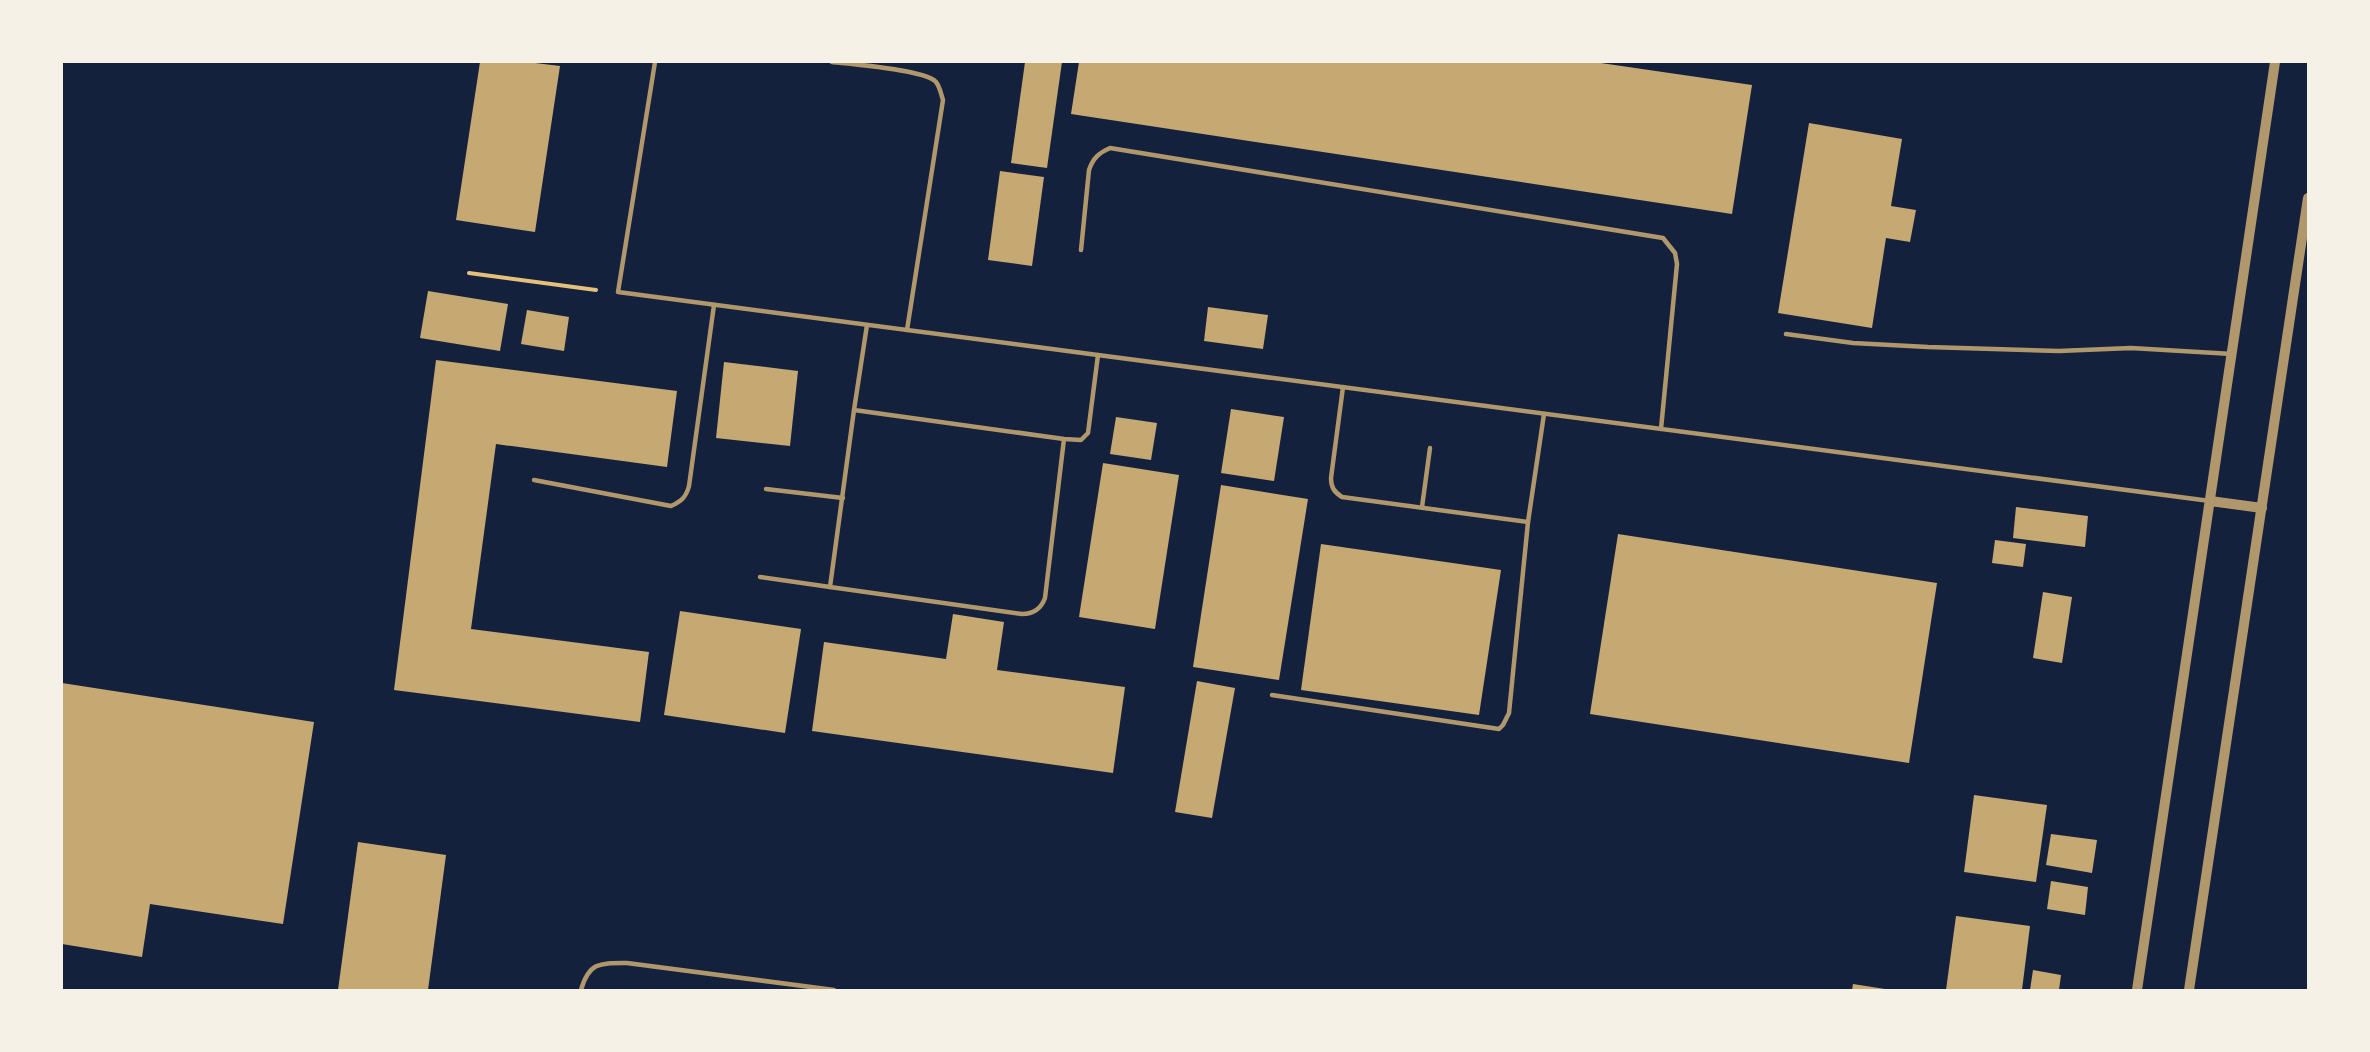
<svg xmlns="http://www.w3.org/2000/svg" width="2370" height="1052" font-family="'PT Sans Narrow',sans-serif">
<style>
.building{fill:#c6a872}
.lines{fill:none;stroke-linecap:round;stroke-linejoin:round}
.path{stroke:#e5c07b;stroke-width:4}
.service{stroke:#b1986c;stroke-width:4.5}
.tertiary{stroke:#b1986c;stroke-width:10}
</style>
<rect width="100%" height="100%" fill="#14213d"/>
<g class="building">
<path d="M480,62H527L560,66L535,232L456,220Z"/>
<path d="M1025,62H1062L1047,168L1011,163Z"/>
<path d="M1079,62H1594L1752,85L1732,214L1071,114Z"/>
<path d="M1809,123L1902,139L1891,206L1916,210L1910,242L1886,238L1872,328L1778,313Z"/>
<path d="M1000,171L1044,177L1032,266L988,260Z"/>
<path d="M428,291L508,304L500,351L420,338Z"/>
<path d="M1208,307L1268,315L1263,349L1204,341Z"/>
<path d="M527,310L569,317L564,351L521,344Z"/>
<path d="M436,360L677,391L667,467L496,444L471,629L649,652L640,722L394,690Z"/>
<path d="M724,362L798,371L790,446L716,438Z"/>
<path d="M1231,409L1284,417L1274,481L1221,473Z"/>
<path d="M1116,417L1157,423L1151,460L1110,454Z"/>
<path d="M1103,463L1179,475L1155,629L1079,617Z"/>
<path d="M1221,485L1308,499L1279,680L1193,667Z"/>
<path d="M2016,507L2088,516L2085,547L2013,538Z"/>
<path d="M1618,534L1937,583L1909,763L1590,714Z"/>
<path d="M1995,540L2026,544L2023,567L1992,563Z"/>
<path d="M1321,544L1501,570L1479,715L1301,690Z"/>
<path d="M2043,592L2072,597L2062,663L2033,658Z"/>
<path d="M680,611L801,629L785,733L664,715Z"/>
<path d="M953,614L1004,622L997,670L1125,687L1113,773L812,731L824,642L946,659Z"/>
<path d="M1197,681L1235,688L1212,818L1175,812Z"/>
<path d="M62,683L314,722L283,924L150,904L142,957L62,944Z"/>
<path d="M1974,795L2047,805L2036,882L1964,872Z"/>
<path d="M2051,834L2097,840L2092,873L2046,865Z"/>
<path d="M358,842L446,855L428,990H338Z"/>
<path d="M2051,881L2088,887L2085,915L2047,909Z"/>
<path d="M1956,916L2030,926L2022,990H1946Z"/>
<path d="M2033,970L2061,975L2059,990H2030Z"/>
<path d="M1853,984L1885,989V990H1852Z"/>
</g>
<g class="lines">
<path class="path" d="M469,273L596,290"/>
<g class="service">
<path d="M655,62L618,292L2210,501"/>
<path d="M832,62C851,64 926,70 936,82C940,87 941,94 943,100L907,330"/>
<path d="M1081,250L1089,170C1093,158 1099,153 1110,148L1663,238L1675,253L1677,264L1661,429"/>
<path d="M867,325L854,410L1064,439L1081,440L1088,433L1098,355"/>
<path d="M1786,334L1853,343L1928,347L2059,351L2131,348L2232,354"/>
<path d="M1343,387L1331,478C1331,487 1334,492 1342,497L1528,522L1544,414"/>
<path d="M854,410L830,587L1022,614C1033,614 1041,609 1045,598L1064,439"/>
<path d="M534,480L671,506C682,501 686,497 689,486L714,305"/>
<path d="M766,489L843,498"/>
<path d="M1422,507L1430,448"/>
<path d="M760,577L830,587"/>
<path d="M1272,695L1499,729L1503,725L1509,713L1528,522"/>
<path d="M581,990C589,962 600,963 627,963L834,990"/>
</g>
<g class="tertiary">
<path d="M2210,501L2262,508"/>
<path d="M2137,990L2275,62"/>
<path d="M2189,990L2308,198"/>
</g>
</g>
<rect width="2370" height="1052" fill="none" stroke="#f6f1e7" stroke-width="126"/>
</svg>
